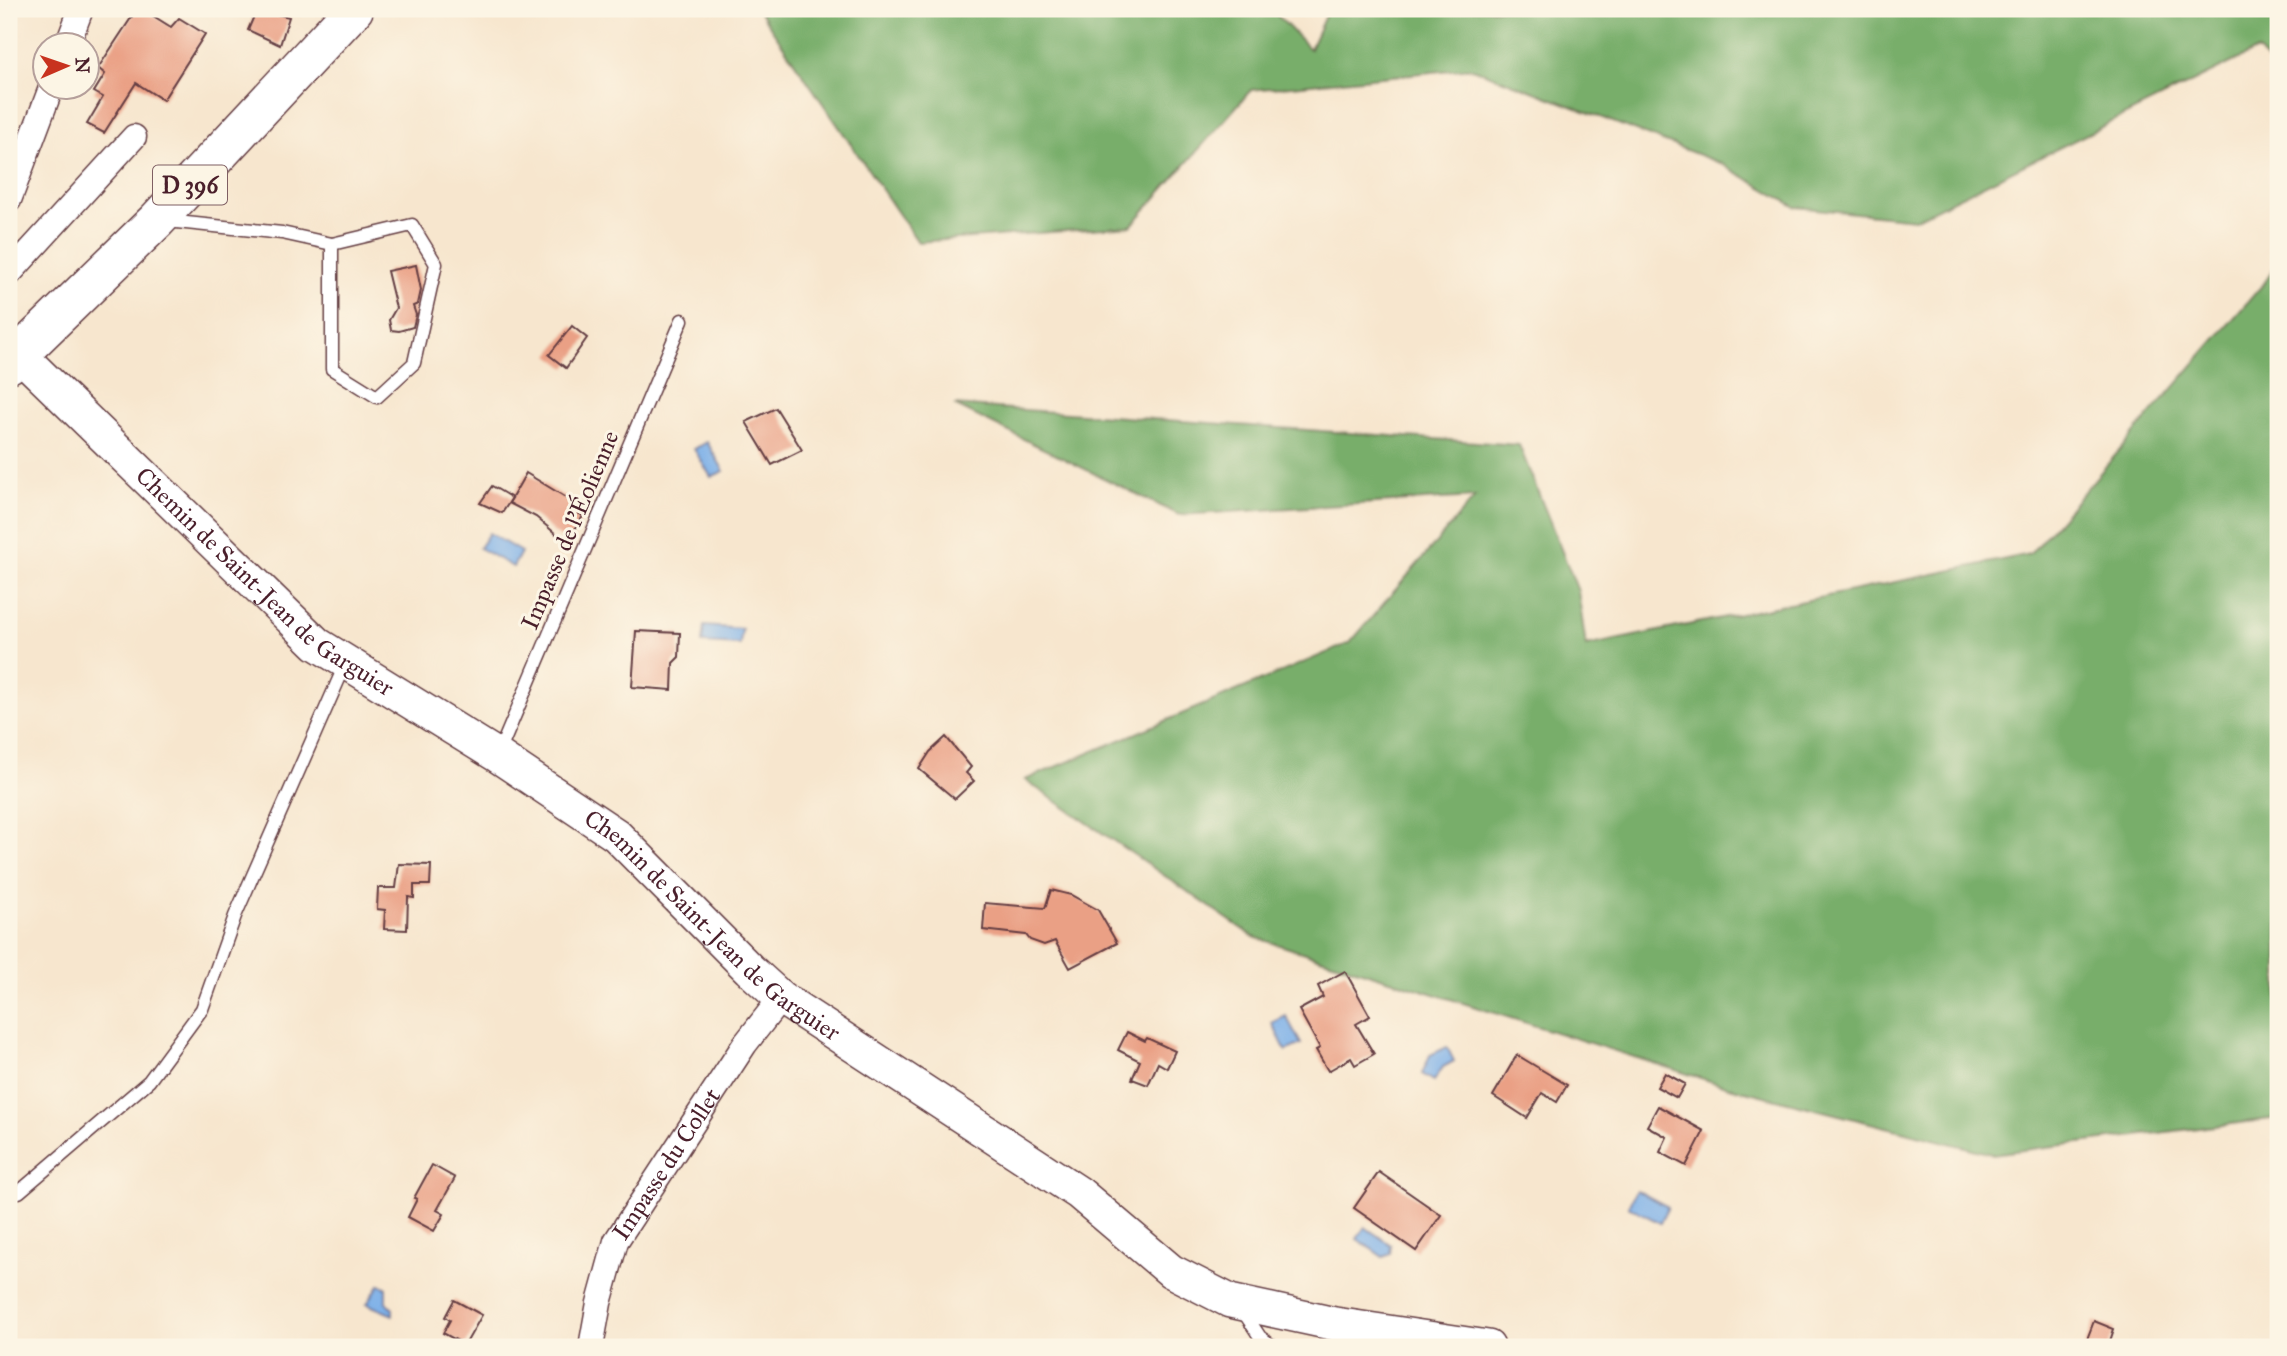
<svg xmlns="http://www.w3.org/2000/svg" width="2287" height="1356" font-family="'IM FELL Great Primer',serif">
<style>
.forest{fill:#78ae6a;stroke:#61664a;stroke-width:2}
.water{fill:#7aafe8;stroke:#62678a;stroke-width:2}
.building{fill:#eaa085}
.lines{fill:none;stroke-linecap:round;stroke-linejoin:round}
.lane-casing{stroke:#643d43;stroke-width:15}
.street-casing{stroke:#643d43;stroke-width:27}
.secondary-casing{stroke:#643d43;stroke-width:36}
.primary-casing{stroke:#643d43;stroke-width:41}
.lane{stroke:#fff;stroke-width:12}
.street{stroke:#fff;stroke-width:24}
.secondary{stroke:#fff;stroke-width:33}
.primary{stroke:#fff;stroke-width:38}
.labels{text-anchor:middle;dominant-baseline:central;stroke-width:6;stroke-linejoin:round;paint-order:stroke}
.shield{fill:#fcf5e5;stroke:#7f5f63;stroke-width:2}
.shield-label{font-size:23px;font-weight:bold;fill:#4a1f2b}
.street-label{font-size:24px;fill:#4a1f2b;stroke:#fcf5e5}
</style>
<rect width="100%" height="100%" fill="#fcf5e5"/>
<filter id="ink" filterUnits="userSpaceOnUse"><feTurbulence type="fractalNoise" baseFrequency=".0143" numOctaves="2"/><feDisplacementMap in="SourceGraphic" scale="14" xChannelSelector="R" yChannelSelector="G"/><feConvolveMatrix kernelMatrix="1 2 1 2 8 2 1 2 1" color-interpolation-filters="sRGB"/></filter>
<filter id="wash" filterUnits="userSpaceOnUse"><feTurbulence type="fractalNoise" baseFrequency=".00686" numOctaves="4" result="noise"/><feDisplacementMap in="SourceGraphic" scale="28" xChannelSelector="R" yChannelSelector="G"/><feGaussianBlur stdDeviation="1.57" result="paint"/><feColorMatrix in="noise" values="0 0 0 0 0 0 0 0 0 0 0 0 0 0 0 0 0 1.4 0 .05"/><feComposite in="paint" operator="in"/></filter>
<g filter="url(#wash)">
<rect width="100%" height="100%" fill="#f7e6ce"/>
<g class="forest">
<path d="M758,9H1271L1310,49L1328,9H2278V73L2257,50L1915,219L1796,207L1720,163L1472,68L1251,90L1131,226L918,242Z"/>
<path d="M2278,262V1118L1992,1154L1729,1087L1254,937L1025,780L1350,643L1475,497L1179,515L954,405L1519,445L1578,591L1586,646L2030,554L2265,282Z"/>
</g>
<g class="water">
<path d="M707,442L724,471L711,477L694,449Z"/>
<path d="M489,533L521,552L513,567L479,548Z"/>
<path d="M704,626L742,629L740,645L702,643Z"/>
<path d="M1286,1016L1301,1044L1286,1051L1272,1023Z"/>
<path d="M1447,1047L1454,1061L1443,1067L1434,1081L1422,1074L1430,1055Z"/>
<path d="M1636,1190L1668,1207L1660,1223L1628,1206Z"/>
<path d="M1365,1227L1391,1245L1390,1254L1383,1257L1357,1239Z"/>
<path d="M379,1285L386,1287V1302L393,1309V1315L367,1304Z"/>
</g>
<g id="blocks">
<g class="building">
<path d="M137,9H142L171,27L179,18L205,34L163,100L136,83L104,133L87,124L103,97L94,92L105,74L98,68Z"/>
<path d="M257,9L289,17L280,45L248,30Z"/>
<path d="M416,265L421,290L418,304L413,306L416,315L413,327L399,331L391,330L389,320L396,308L387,271Z"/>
<path d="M572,326L587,338L566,368L549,355Z"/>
<path d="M776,408L802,450L772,465L746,422Z"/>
<path d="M526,473L575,503L571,509L583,516L568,541L556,534L536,517L509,503Z"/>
<path d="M492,486L512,498L502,513L480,503Z"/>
<path d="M636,631L680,633L679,657L673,663L672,690L632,687Z"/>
<path d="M946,737L971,767L966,773L974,781L955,799L919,769L930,752Z"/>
<path d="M399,864L431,865L430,885H414V898L408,897L407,930L384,929L385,910L377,909L378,888H396Z"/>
<path d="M1051,890L1071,895L1098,910L1117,943L1070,968L1055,941L1044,945L1030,940L1026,935L983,930L985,903L1045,908Z"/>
<path d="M1345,971L1370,1016L1356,1024L1374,1054L1355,1065L1351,1058L1328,1071L1316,1050L1320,1048L1299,1010L1323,997L1318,986Z"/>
<path d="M1127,1032L1145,1041L1147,1038L1175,1051L1167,1068L1158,1063L1148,1085L1132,1079L1140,1061L1118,1050Z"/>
<path d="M1517,1055L1567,1085L1557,1102L1542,1093L1527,1118L1493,1096Z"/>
<path d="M1665,1073L1685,1084L1677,1098L1657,1087Z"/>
<path d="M1658,1106L1704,1131L1686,1166L1660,1152L1667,1137L1647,1126Z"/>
<path d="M432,1165L455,1178L437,1210L444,1214L434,1231L408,1217L417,1199L414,1198Z"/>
<path d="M1379,1172L1441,1215L1416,1251L1354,1208Z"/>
<path d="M454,1300L482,1315L465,1345L443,1333L450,1320L445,1317Z"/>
<path d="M2094,1321L2114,1329L2108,1347H2084Z"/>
</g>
</g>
</g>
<g filter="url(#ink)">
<use href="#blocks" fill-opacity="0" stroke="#643d43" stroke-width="2"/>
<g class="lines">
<defs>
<g id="lane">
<path d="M167,221L282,233L332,244"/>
<path d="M412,225L436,264L414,363L377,397L332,369V244Z"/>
<path d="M498,755L682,320"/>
<path d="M19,1192L149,1081L202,1009L235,916L345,665"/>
<path d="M1243,1311L1260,1337L1274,1347"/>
</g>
<g id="street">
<path d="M67,46L81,9"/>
<path d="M9,200L51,88"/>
<path d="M9,274L134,137"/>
<path id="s1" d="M591,1347L599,1303L616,1241L745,1044L781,998"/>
</g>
<g id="secondary">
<path id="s2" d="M19,354L317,644L498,756L616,835L749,969L781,998L1079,1193L1171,1271L1230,1301L1335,1324L1488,1347"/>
</g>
<path id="primary" d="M9,364L157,220L354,9"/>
</defs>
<use href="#lane" class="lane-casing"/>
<use href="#street" class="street-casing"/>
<use href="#secondary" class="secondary-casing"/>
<use href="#primary" class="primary-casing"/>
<use href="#lane" class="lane"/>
<use href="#street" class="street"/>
<use href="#secondary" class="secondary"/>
<use href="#primary" class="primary"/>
</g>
</g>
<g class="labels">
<rect class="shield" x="153" y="165.5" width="74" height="39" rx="5"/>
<g class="shield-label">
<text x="190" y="185">D 396</text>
</g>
<g class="street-label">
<text transform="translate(570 530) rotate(-67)">Impasse de l'Éolienne</text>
<text stroke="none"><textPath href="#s2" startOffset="336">Chemin de Saint-Jean de Garguier</textPath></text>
<text stroke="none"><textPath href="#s2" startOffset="903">Chemin de Saint-Jean de Garguier</textPath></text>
<text stroke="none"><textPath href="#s1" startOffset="201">Impasse du Collet</textPath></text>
</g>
</g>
<rect width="2287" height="1356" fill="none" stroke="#fcf5e5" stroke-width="35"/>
<g transform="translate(66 66) rotate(88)"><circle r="33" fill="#fcf5e5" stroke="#b59f9b" stroke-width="2"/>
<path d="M0-5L12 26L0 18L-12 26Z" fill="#c8321e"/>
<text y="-10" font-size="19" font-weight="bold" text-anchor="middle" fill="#4a1f2b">N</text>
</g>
</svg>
